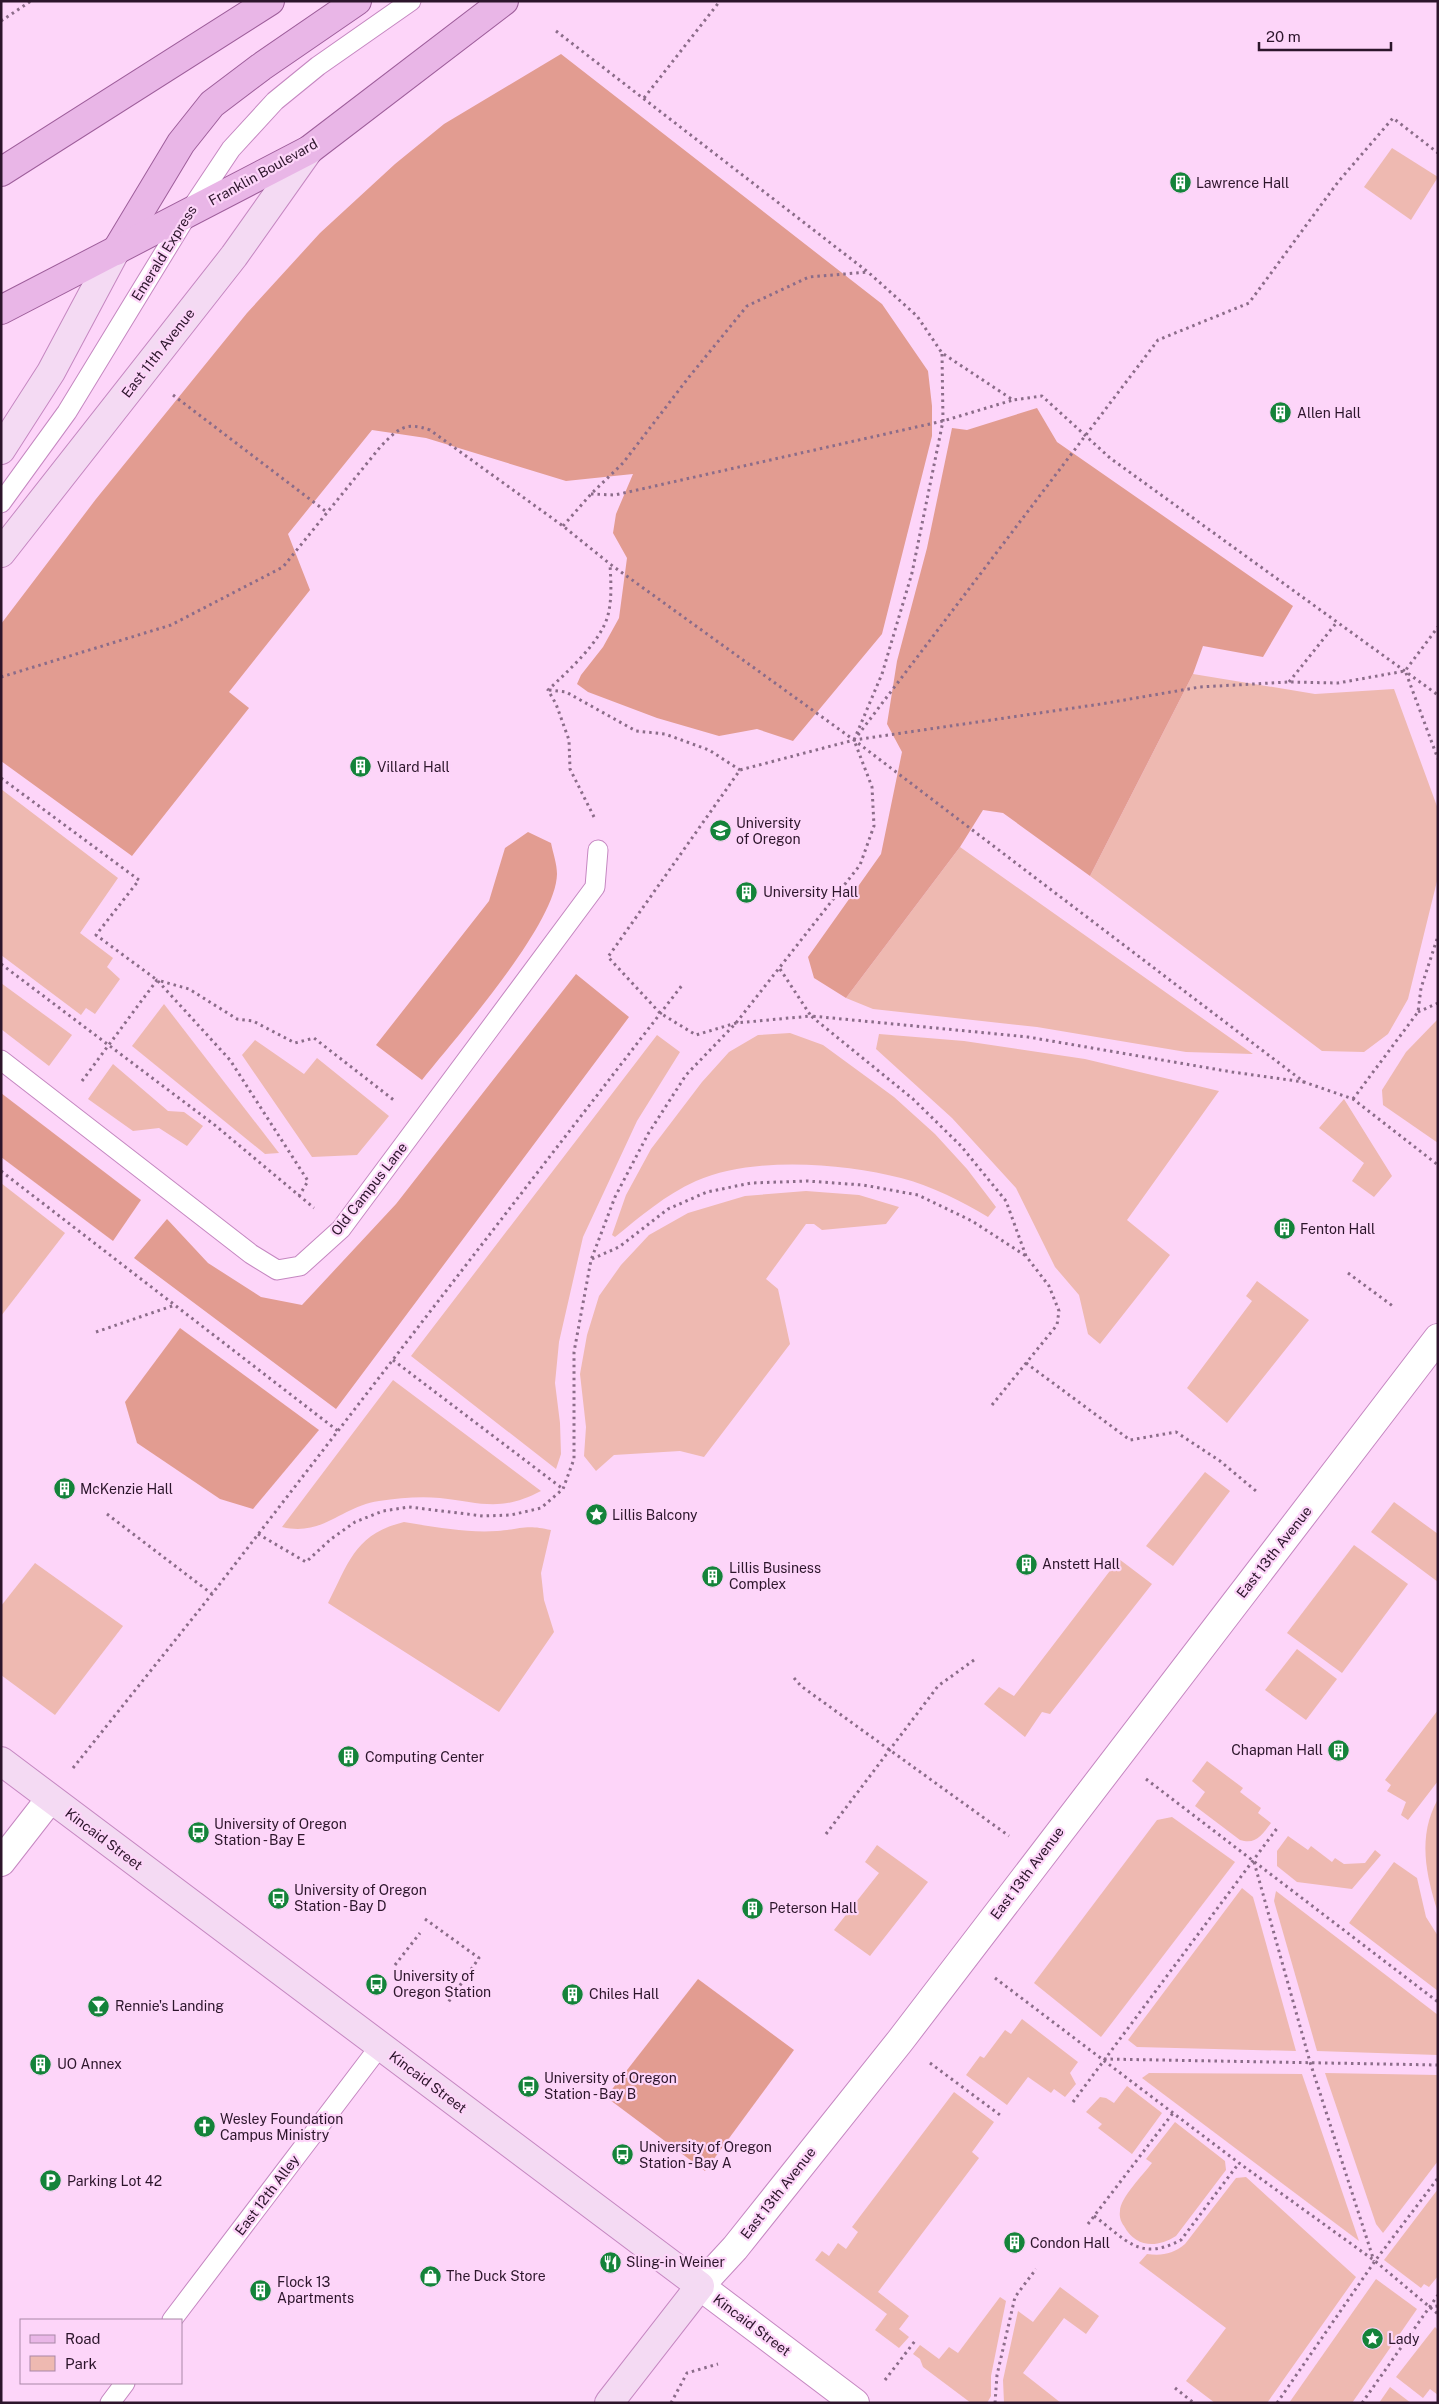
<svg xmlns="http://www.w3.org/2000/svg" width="1439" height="2404" font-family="'Public Sans',sans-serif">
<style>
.green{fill:#eeb9b1}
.forest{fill:#e29c91}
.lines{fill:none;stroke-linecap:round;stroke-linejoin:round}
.lane-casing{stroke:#c587c1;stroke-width:21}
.street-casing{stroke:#c587c1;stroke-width:30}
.secondary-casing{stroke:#c587c1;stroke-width:30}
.primary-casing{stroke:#9e5e9b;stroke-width:30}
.path{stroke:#8b6c89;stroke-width:3;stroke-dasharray:2.5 4;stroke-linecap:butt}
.lane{stroke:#fff;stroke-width:19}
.street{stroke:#fff;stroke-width:28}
.secondary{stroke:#f4daf3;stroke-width:28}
.primary{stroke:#e9b6e7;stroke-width:28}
.labels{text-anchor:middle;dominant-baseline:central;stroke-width:4.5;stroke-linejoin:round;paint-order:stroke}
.street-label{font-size:14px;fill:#2c152b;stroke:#fdd5f9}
.poi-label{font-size:14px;fill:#2c152b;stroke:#fdd5f9;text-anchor:start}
</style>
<rect width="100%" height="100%" fill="#fdd5f9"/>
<g class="green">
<path d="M1392,148L1438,177L1411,220L1364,187Z"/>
<path d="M1193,674L1315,694L1394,689L1438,809V877L1408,999L1388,1034L1364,1052L1322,1051L1090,876Z"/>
<path d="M1,789L118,878L80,933L113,958L107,967L120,979L95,1014L86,1008L81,1015L1,955Z"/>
<path d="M960,847L1253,1054L1186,1052L1037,1027L873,1009L846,998Z"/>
<path d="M1,983L72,1035L49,1066L1,1029Z"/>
<path d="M164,1004L279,1153L265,1154L132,1046Z"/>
<path d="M1438,1019V1143L1383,1105L1382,1090L1406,1052Z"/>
<path d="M790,1033L823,1045L894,1097L935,1134L967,1169L996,1207L988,1217C961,1201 932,1186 901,1178C842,1163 753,1156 696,1181C665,1195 641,1216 615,1237L612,1235L626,1195L651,1149L702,1082L729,1052L758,1035Z"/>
<path d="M879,1034L964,1041L1085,1059L1219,1091L1127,1220L1170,1255L1100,1344L1088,1334L1079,1295L1055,1267L1016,1188L952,1118L876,1049Z"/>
<path d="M657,1035L680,1052L637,1121L583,1237L559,1342L555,1383L560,1423L561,1454L556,1469L411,1356Z"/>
<path d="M255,1040L304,1074L317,1058L389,1116L357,1155L312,1157L242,1055Z"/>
<path d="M113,1064L168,1111L184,1112L203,1126L187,1146L159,1128L133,1131L88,1099Z"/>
<path d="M1344,1099L1392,1176L1374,1197L1352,1181L1364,1163L1319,1128Z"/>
<path d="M1,1183L65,1233L1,1316Z"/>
<path d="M806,1191L859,1195L899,1207L886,1224L822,1230L814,1224H806L766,1279L778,1289L790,1344L704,1457L680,1451L614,1455L596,1471L584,1456L586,1427L580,1374L587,1335L599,1296L621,1265L649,1235L688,1213L745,1196Z"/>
<path d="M1257,1281L1309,1320L1227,1423L1187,1388L1252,1301L1246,1296Z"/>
<path d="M393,1380L541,1491C501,1512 482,1503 440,1498C420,1496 400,1498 379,1501C342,1506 323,1537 282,1527Z"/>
<path d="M1205,1472L1230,1491L1173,1566L1146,1546Z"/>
<path d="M1394,1502L1438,1534V1582L1371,1532Z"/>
<path d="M404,1522C435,1527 466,1533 497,1531C521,1529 526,1524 551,1530L541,1573L544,1600L554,1632L499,1712L328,1603C349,1562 355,1534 404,1522Z"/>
<path d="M1354,1545L1408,1584L1342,1673L1287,1633Z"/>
<path d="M1119,1559L1152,1584L1050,1714L1042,1712L1025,1737L984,1704L999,1687L1014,1696Z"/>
<path d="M35,1563L123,1626L55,1715L1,1675V1606Z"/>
<path d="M1297,1649L1337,1679L1306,1720L1265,1690Z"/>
<path d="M1438,1710V1781L1408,1820L1401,1815L1406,1802L1387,1791L1391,1785L1385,1780Z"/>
<path d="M1207,1761L1243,1788L1240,1792L1261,1808L1258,1813L1271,1823C1262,1835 1256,1845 1240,1840L1195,1806L1205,1792L1192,1781Z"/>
<path d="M1438,1799V1913C1426,1875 1417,1836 1438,1799Z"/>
<path d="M1172,1817L1235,1862L1101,2037L1034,1983L1157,1820Z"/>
<path d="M1288,1836L1308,1850L1311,1846L1332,1862L1335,1858L1344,1864L1365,1863L1375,1850L1381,1855L1352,1889L1297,1882L1277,1866V1851Z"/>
<path d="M877,1845L928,1882L870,1956L834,1930L879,1873L865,1862Z"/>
<path d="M1394,1862L1417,1878L1426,1917L1438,1936V1991L1349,1923Z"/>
<path d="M1242,1888L1253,1897L1296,2051L1137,2047L1128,2040Z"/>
<path d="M1276,1891L1438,2015V2055L1317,2051L1274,1901Z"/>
<path d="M1022,2019L1078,2062L1070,2073L1076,2084L1065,2097L1054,2089L1051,2093L1028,2077L1007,2105L966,2075L980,2056L984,2058L1005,2030L1011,2034Z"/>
<path d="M1149,2073L1302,2074L1359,2241L1142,2078Z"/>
<path d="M1325,2073L1438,2075V2161L1383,2233L1376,2224Z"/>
<path d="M1127,2086L1162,2113L1132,2154L1098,2128L1102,2124L1086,2112L1100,2097L1106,2098L1114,2103Z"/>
<path d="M954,2092L994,2122L972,2152L979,2158L878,2292L909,2316L899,2329L909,2337L899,2348L875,2330L887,2314L815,2260L822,2251L829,2256L838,2243L846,2249L858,2232L852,2227Z"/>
<path d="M1175,2122L1225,2161L1226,2170L1176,2236C1157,2248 1136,2248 1124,2226C1121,2222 1119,2217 1120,2211C1120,2198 1143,2175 1152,2163L1146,2159Z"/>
<path d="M1246,2177L1356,2277L1267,2403H1215L1186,2381L1226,2328L1139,2263L1147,2254C1162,2256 1173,2254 1185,2244L1236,2178Z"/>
<path d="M1438,2189V2276L1429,2287L1424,2284L1421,2288L1384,2260Z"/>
<path d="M1376,2279L1417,2309L1352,2403H1289Z"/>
<path d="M1060,2287L1099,2316L1086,2334L1064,2318L1023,2373L1061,2403H1004L1003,2380L1018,2311L1033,2322Z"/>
<path d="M1000,2297L1006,2301L991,2376V2396L987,2403H971L923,2367L920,2359L913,2354L920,2345L939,2359L949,2347L958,2353Z"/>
<path d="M1435,2327L1438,2330V2395L1430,2389L1423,2398L1396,2377Z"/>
<path d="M1390,2387L1411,2403H1379Z"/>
</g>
<g class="forest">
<path d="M561,54L882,304L928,371L932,406V436L882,634L793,741L757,729L719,736L657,718L588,692L577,684L581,675L603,647L619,618L627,558L613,533L616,514L633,474L566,481L426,438L372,430L288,534L310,590L229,692L249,708L132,856L1,761V624L96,499L247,313L320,233L395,164L444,124Z"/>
<path d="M1037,408L1057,442L1293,606L1263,657L1203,646L1193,674L1090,876L1003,813L983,810L960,847L846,998L814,978L808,957L881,854L902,752L887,724L897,661L927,548L952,428L967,430Z"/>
<path d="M528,832L551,843C553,853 557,864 557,874C556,925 456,1037 422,1080L376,1045L489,901L505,848Z"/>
<path d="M576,974L629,1017L336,1409L134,1258L167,1219L208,1263L261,1297L302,1305L396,1204Z"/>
<path d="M1,1093L141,1200L113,1241L1,1157Z"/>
<path d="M180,1328L319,1430L253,1509L220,1499L137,1443L125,1402Z"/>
<path d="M698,1979L794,2050L705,2171L606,2097Z"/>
</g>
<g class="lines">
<defs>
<g id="lane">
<path d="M1,503L67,412L189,212L231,149L275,101L318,66L411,1"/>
<path d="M1,1060L251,1254L277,1270L300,1266L341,1229L595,887L598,850"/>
<path d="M172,2320L380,2046"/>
<path d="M110,2403L125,2383"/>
</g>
<g id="street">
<path d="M1,1862L50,1799"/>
<path d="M855,2403L700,2286L735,2248L900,2041L1438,1338"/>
</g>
<g id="secondary">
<path d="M1,450L51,372L115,252"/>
<path d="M1,553L234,256L309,150"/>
<path d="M1,1761L700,2286L609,2403"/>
</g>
<g id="primary">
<path d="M1,172L270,1"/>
<path d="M116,251L181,143L212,104L261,67L357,1"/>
<path d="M1,310L309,150L504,1"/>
</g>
</defs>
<use href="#lane" class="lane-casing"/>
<use href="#street" class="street-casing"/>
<use href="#secondary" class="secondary-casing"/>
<use href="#primary" class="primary-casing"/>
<g class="path">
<path d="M1,21L31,1"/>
<path d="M556,31L868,272L917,316L942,353L1013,400L1042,396L1110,458L1438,695"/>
<path d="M644,98L720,1"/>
<path d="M173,395L328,513"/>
<path d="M591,494L615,495L943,421L1013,400"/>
<path d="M563,526L591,494L623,463L689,377L747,306L809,277L868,272"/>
<path d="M1406,673L1438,759"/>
<path d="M1,677L171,625L283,567L381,446C398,429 405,421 430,430L563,526L610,564L854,740L1304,1082L1353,1099L1438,1165"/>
<path d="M1289,682L1337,622"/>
<path d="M549,690L566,692L636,731L665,734L709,750L740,770"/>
<path d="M858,735L1158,340L1249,303L1338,182L1393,118L1438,153"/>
<path d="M1,778L139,880L96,935L157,980L230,1060L308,1181L299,1196"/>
<path d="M594,817L570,769L569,740L556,704L548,690C568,671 601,642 608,615C612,599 611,582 610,565"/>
<path d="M1,964L216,1126L314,1208"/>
<path d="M780,969L811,1016L1028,1037L1232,1072L1304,1082"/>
<path d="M1418,1012L1438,1003"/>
<path d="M82,1081L157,980L189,989L237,1019L253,1021L295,1043L314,1038L395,1101"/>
<path d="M1353,1099L1418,1012L1421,988L1438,936"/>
<path d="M1,1171L338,1431"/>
<path d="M592,1259L619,1247L668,1209L707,1192L751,1183L807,1181L863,1185L918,1195L972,1221L1026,1256"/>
<path d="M1348,1273L1394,1307"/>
<path d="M96,1332L175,1305"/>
<path d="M393,1360L563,1489"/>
<path d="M1026,1363L1130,1440L1176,1432L1220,1461L1256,1491"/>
<path d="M992,1405L1057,1325L1059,1311L1049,1286L1026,1256L1006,1201L961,1146L913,1099L811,1016L736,1023L696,1035L660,1013L608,957L740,770L854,740L1101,704L1200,687L1288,682L1338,683L1405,671L1438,627"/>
<path d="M107,1514L212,1594"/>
<path d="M258,1534L306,1562L331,1539L355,1522L383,1511L409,1507L483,1516L511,1515L541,1508L563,1489L574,1459V1352L591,1260L615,1197L648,1134L686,1075L736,1023L860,865L874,826L872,787L854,740L882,674L912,573L943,421L942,353"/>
<path d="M794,1678L801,1686L1009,1836"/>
<path d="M73,1768L212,1594L683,984"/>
<path d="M1146,1779L1438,2002"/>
<path d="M826,1834L938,1686L974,1660"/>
<path d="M1254,1862L1310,2062L1374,2261"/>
<path d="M425,1919L479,1958L447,2004"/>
<path d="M395,1965L420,1933"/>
<path d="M995,1978L1239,2163L1375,2261L1438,2314"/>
<path d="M1104,2059L1438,2065"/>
<path d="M930,2063L1000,2115"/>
<path d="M1073,2102L1278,1827"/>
<path d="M1094,2216C1127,2240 1139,2262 1181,2240L1239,2163"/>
<path d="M1088,2224L1173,2113"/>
<path d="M1429,2307L1438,2306"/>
<path d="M885,2380L915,2341"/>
<path d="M1175,2388L1194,2403"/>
<path d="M671,2403L687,2373L718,2364"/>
<path d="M995,2403L997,2375L1015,2297L1036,2269"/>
<path d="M1277,2403L1375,2261L1438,2178"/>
<path d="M1362,2403L1438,2295"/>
</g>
<use href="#lane" class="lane"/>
<use href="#street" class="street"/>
<use href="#secondary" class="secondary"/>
<use href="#primary" class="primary"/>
</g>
<defs>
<symbol id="building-disc" viewBox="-11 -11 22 22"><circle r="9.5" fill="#14833a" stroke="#fdd5f9"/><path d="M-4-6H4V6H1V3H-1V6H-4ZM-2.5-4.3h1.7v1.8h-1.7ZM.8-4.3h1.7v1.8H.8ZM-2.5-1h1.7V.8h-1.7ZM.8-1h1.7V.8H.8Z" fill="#fff"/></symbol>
<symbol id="university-disc" viewBox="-11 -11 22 22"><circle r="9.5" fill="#14833a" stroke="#fdd5f9"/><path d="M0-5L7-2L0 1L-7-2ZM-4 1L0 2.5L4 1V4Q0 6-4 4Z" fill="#fff"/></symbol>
<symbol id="sight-disc" viewBox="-11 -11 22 22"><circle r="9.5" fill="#14833a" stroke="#fdd5f9"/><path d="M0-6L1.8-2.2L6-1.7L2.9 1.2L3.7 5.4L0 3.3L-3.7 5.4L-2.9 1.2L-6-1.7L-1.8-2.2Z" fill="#fff"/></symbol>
<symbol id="bus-disc" viewBox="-11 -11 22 22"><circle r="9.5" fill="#14833a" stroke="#fdd5f9"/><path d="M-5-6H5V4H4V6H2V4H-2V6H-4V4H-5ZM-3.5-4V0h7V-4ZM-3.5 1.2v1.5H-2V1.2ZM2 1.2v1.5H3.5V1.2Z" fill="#fff"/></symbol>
<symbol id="bar-disc" viewBox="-11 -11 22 22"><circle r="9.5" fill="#14833a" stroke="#fdd5f9"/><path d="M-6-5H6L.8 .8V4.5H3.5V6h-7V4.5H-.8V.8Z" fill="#fff"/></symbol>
<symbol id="church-disc" viewBox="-11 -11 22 22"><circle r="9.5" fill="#14833a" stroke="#fdd5f9"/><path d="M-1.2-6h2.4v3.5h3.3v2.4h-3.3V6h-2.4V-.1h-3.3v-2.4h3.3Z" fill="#fff"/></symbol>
<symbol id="parking-disc" viewBox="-11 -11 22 22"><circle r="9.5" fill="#14833a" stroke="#fdd5f9"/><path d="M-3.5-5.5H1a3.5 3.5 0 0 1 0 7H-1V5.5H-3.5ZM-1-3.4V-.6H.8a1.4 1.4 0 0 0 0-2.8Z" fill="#fff"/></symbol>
<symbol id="restaurant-disc" viewBox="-11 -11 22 22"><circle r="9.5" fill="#14833a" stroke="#fdd5f9"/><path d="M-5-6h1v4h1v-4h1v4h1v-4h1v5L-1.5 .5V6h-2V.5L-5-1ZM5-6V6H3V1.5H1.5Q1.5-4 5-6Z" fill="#fff"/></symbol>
<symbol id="shop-disc" viewBox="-11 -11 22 22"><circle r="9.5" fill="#14833a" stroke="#fdd5f9"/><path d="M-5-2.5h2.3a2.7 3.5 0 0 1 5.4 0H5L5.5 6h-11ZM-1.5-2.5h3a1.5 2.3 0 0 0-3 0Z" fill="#fff"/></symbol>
</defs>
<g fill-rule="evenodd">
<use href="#building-disc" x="1168" y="170" width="25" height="25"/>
<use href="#building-disc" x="1268" y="400" width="25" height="25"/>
<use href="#building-disc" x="348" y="754" width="25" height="25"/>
<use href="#university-disc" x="708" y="818" width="25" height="25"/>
<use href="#building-disc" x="734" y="880" width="25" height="25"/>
<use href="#building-disc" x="1272" y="1216" width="25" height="25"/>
<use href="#building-disc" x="52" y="1476" width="25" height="25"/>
<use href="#sight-disc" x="584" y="1502" width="25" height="25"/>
<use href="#building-disc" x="1014" y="1552" width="25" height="25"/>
<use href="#building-disc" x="700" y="1564" width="25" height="25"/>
<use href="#building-disc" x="1326" y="1738" width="25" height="25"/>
<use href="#building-disc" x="336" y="1744" width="25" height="25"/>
<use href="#bus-disc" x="186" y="1820" width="25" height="25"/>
<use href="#bus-disc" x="266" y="1886" width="25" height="25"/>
<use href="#building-disc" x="740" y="1896" width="25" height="25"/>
<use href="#bus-disc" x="364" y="1972" width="25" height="25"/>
<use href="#building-disc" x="560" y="1982" width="25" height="25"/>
<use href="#bar-disc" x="86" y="1994" width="25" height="25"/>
<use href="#building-disc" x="28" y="2052" width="25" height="25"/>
<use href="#bus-disc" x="516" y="2074" width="25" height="25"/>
<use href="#church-disc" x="192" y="2114" width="25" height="25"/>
<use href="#bus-disc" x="610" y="2142" width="25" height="25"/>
<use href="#parking-disc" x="38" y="2168" width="25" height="25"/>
<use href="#building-disc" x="1002" y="2230" width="25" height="25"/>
<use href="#restaurant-disc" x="598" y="2250" width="25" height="25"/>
<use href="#shop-disc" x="418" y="2264" width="25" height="25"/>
<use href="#building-disc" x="248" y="2278" width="25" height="25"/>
<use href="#sight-disc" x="1360" y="2326" width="25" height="25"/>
</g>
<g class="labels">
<g class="street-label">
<text transform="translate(263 172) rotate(-29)">Franklin Boulevard</text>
<text transform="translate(164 253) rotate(-58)">Emerald Express</text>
<text transform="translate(158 353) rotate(-52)">East 11th Avenue</text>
<text transform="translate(369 1189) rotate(-52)">Old Campus Lane</text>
<text transform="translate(1274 1552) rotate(-52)">East 13th Avenue</text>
<text transform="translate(104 1839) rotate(37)">Kincaid Street</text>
<text transform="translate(1027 1873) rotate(-53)">East 13th Avenue</text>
<text transform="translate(428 2082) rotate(37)">Kincaid Street</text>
<text transform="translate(778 2193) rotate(-52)">East 13th Avenue</text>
<text transform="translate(267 2195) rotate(-53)">East 12th Alley</text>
<text transform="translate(752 2325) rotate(37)">Kincaid Street</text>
</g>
<g class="poi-label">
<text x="1196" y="183">Lawrence Hall</text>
<text x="1297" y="413">Allen Hall</text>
<text x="377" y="767">Villard Hall</text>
<text x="736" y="823">University<tspan x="736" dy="16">of Oregon</tspan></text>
<text x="763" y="892">University Hall</text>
<text x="1300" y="1229">Fenton Hall</text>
<text x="80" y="1489">McKenzie Hall</text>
<text x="612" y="1515">Lillis Balcony</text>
<text x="1042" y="1564">Anstett Hall</text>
<text x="729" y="1568">Lillis Business<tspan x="729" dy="16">Complex</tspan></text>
<text x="1323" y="1750" text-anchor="end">Chapman Hall</text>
<text x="365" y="1757">Computing Center</text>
<text x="214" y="1824">University of Oregon<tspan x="214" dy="16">Station - Bay E</tspan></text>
<text x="294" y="1890">University of Oregon<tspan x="294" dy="16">Station - Bay D</tspan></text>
<text x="769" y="1908">Peterson Hall</text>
<text x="393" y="1976">University of<tspan x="393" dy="16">Oregon Station</tspan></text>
<text x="589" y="1994">Chiles Hall</text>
<text x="115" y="2006">Rennie's Landing</text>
<text x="57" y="2064">UO Annex</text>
<text x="544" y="2078">University of Oregon<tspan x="544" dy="16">Station - Bay B</tspan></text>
<text x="220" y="2119">Wesley Foundation<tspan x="220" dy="16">Campus Ministry</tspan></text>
<text x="639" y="2147">University of Oregon<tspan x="639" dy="16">Station - Bay A</tspan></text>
<text x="67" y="2181">Parking Lot 42</text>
<text x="1030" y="2243">Condon Hall</text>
<text x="626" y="2262">Sling-in Weiner</text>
<text x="446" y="2276">The Duck Store</text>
<text x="277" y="2282">Flock 13<tspan x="277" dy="16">Apartments</tspan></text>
<text x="1388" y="2339">Lady</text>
</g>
</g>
<rect width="1439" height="2404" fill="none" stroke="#2c152b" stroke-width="5"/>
<rect x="20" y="2319" width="162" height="65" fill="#fdd5f9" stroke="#a988a7"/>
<rect x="30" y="2335" width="25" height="8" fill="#e9b6e7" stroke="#a988a7"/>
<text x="65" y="2344" font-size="15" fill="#2c152b">Road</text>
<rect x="30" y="2356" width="25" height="15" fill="#eeb9b1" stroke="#a988a7"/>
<text x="65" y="2369" font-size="15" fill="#2c152b">Park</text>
<path d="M1259 42v8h132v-8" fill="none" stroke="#2c152b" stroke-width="2.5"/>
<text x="1266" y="42" font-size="15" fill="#2c152b" stroke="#fdd5f9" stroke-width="4" paint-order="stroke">20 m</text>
</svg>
